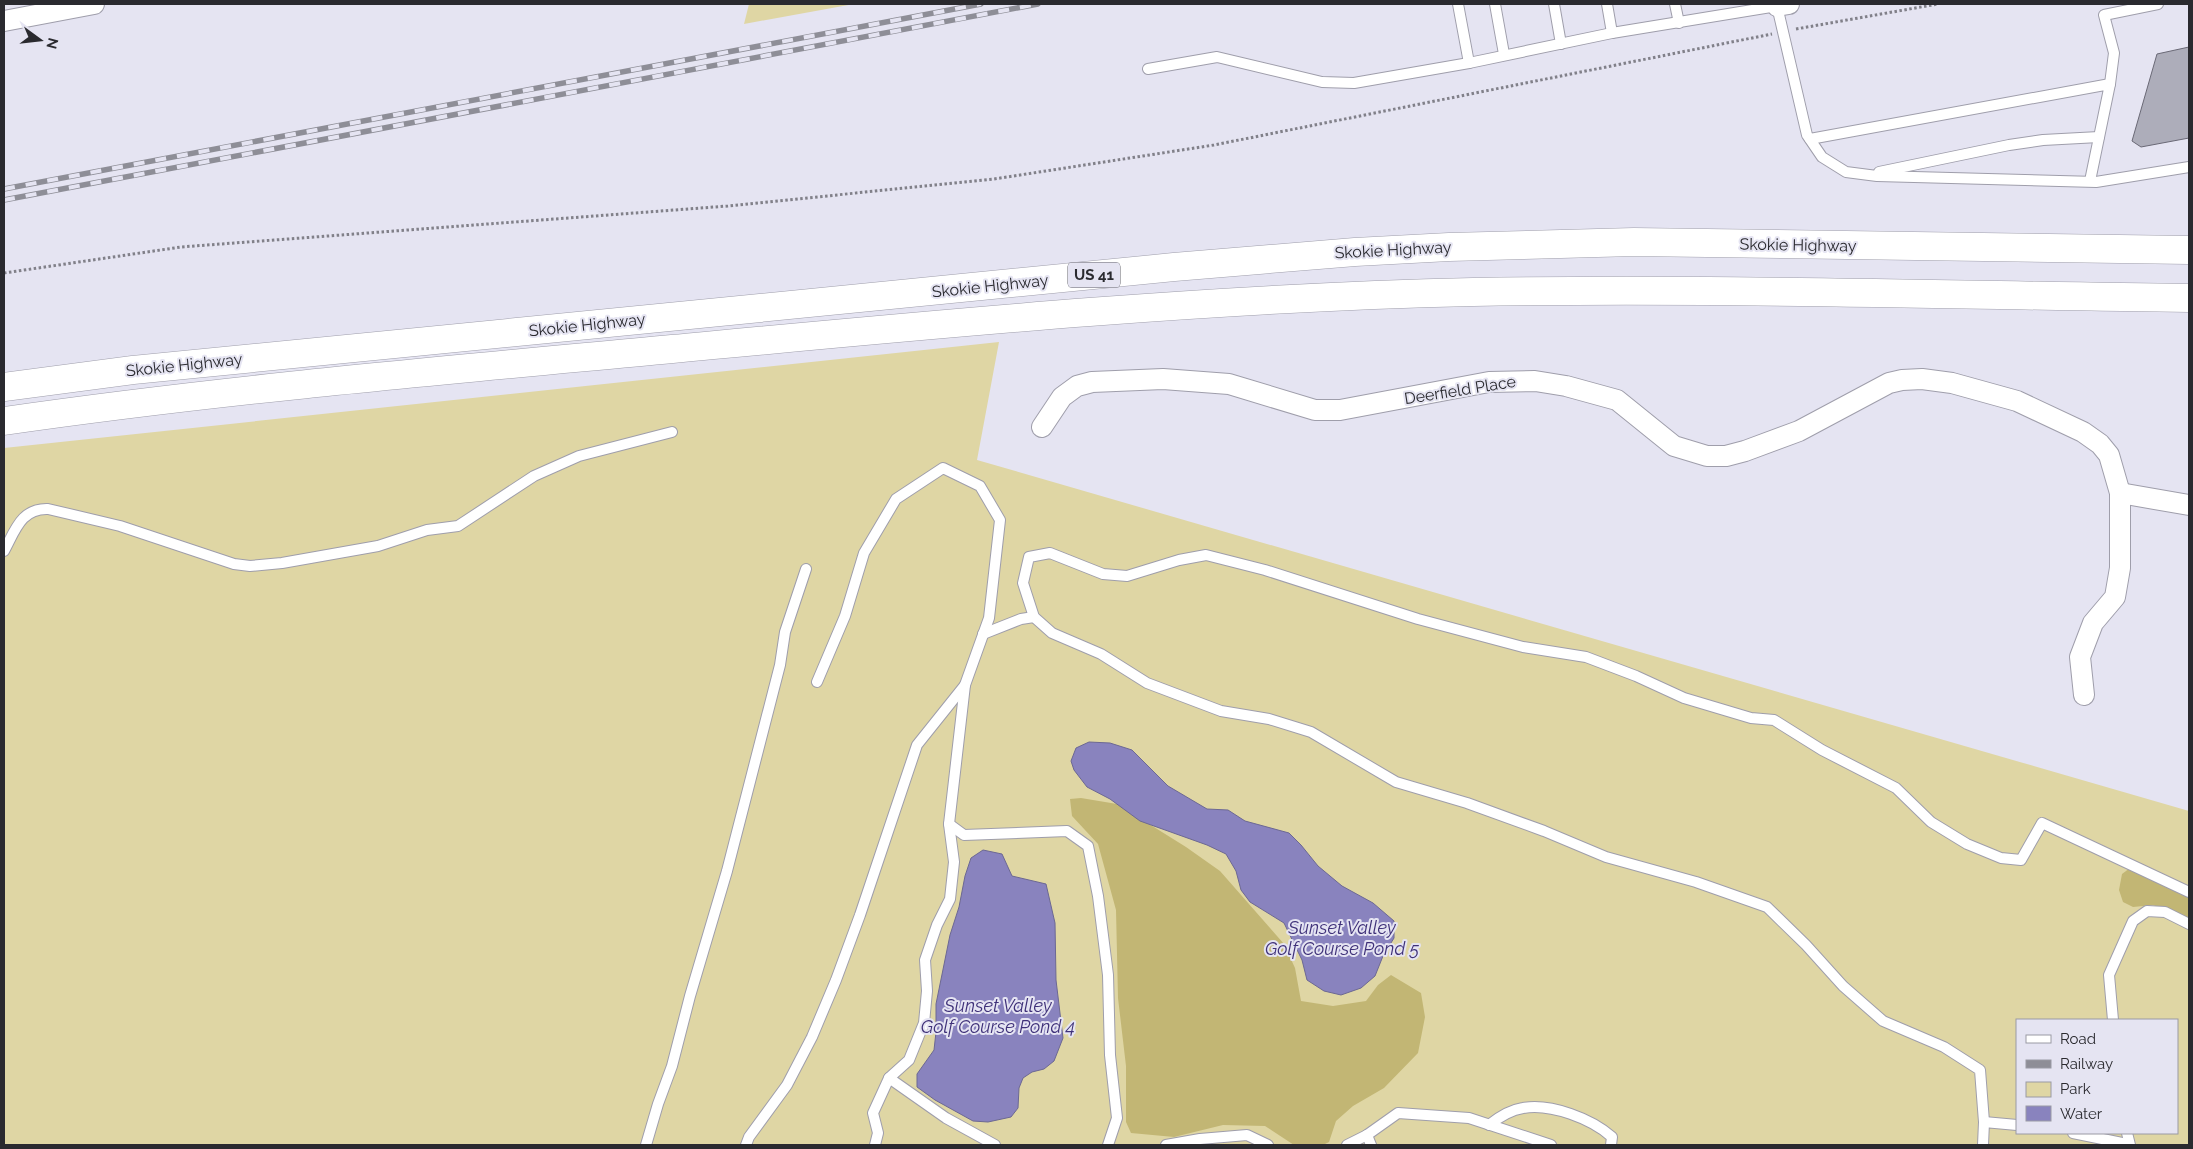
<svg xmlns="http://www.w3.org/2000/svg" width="2193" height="1149" font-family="Raleway,sans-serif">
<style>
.green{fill:#dfd6a4;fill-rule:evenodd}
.forest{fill:#c2b674}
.water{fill:#8983be;stroke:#6c6893}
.building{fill:#adadba;stroke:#6a6976}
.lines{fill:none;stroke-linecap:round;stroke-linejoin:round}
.service-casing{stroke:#9f9eab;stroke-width:12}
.minor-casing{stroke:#9f9eab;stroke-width:22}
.motorway-casing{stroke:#9f9eab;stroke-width:29}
.path{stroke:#818089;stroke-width:3;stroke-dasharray:2.5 2.5;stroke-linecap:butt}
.service{stroke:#fff;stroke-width:10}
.minor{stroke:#fff;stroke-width:20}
.motorway{stroke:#fff;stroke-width:28}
.rail-casing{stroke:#8e8e97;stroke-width:5.5}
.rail{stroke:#e5e4f2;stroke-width:4;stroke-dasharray:11;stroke-linecap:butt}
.labels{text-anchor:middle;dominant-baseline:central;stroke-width:4;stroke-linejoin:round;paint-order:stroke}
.shield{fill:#e5e4f2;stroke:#62626a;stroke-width:1}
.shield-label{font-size:15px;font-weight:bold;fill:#2a2a2f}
.street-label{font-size:16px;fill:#2a2a2f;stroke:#e5e4f2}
.water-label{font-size:18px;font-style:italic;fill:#3f3179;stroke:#e5e4f2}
</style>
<rect width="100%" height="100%" fill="#e5e4f2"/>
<g class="green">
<path d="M749,4H854L744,24Z"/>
<path d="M999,342L977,460L2189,811V1145H4V448ZM2017,1020H2177V1133H2017Z"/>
</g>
<g class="forest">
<path d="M1081,798L1117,804L1186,847L1220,871L1284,944L1295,968L1301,1001L1333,1006L1366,1001L1378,985L1391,975L1421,993L1425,1017L1418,1053L1384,1088L1353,1106L1336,1121L1329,1142L1323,1145H1294L1265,1126L1223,1125L1174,1137L1131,1133L1126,1122V1066L1118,998L1116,910L1098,844L1072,816L1070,799Z"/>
<path d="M2130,868L2189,898V919L2153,905L2133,907L2123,902L2119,890L2122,874Z"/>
</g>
<g class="water">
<path d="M1089,742L1110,743L1132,750L1168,786L1207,809L1228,810L1245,821L1289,833L1301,845L1318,866L1342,886L1373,903L1394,921V938L1383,956L1375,976L1361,988L1341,995L1324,991L1307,980L1302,960L1284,923L1250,902L1241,890L1236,871L1226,854L1207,845L1140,821L1110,799L1087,787L1074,770L1071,761L1076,748Z"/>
<path d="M983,850L1002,854L1012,876L1046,884L1055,923L1056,980L1063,1038L1054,1061L1044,1069L1032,1072L1023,1078L1019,1088L1018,1108L1011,1117L988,1122L973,1121L935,1100L917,1087V1074L934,1050L936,1032V1004L950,935L959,907L965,876L971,858Z"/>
</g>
<path class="building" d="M2189,47V138L2141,147L2132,141L2157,54Z"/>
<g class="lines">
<defs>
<g id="service">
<path d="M1458,4L1469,63"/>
<path d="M1495,4L1504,54"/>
<path d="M1554,4L1561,44"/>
<path d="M1607,4L1612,33"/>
<path d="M1675,4L1679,23"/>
<path d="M1148,69L1217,57L1322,82L1354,83L1469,63L1612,33L1777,6L1807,135L1822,157L1846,172L1877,176L2096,182L2189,167"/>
<path d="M2110,84L2114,53L2104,15L2158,4"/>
<path d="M1810,139L2110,84L2090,181"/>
<path d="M1879,172L2009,145L2043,140L2099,137"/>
<path d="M4,551C15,531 21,508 48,509L120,526L234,564L250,566L282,563L378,546L427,530L458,526L534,476L579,456L672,432"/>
<path d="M983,634L1021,619L1034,617"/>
<path d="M949,824L964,835L1067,831L1088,846L1098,896L1108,975L1110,1055L1117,1118L1108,1145"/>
<path d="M2113,1020L2109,975L2133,921L2147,911L2165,912L2189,924"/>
<path d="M889,1078L946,1118L995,1145"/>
<path d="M1984,1122L1980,1070L1944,1047L1883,1021L1843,986L1806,945L1767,907L1696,882L1606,857L1544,831L1467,803L1396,782L1311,732L1269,719L1221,711L1147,683L1101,654L1052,633L1034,617L1023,583L1029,557L1050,553L1103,574L1127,576L1179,560L1206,555L1265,570L1418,619L1523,647L1586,657L1636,676L1684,698L1751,718L1774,720L1822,750L1896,788L1931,822L1967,844L2001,858L2021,860L2042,823L2189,892"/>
<path d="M1489,1125C1499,1117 1510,1110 1523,1108C1551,1103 1592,1119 1612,1137L1611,1145"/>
<path d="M2073,1133L2122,1143L2124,1145"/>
<path d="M2127,1133L2130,1145"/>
<path d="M1367,1135L1371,1145"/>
<path d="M646,1145L658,1104L672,1066L690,996L727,871L780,665L785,632L806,569"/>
<path d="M746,1145L749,1137L787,1085L812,1037L836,980L860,915L917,745L965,685L989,618L1000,520L980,486L943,468L896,499L864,553L845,616L817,682"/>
<path d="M875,1145L878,1133L873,1113L889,1078L909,1060L924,1023L927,991L925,960L937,925L950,899L954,862L949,824L965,685"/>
<path d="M1166,1145L1200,1139L1247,1135L1268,1145"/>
<path d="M1347,1145L1367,1135L1398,1113L1469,1118L1551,1145"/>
<path d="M1983,1145L1984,1122L2017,1125"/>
</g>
<g id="minor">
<path d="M1777,6L1789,4"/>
<path d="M4,21L94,4"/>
<path d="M1042,427L1062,397L1077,386L1092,382L1163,379L1229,384L1315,410H1340L1489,382L1535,381L1566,386L1617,400L1674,446L1707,456H1726L1745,451L1799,431L1889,383L1902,380L1922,379L1952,383L2017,401L2083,432L2100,444L2109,455L2120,493V568L2115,597L2093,623L2080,657L2084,695"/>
<path d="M2120,493L2189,505"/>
</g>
<g id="motorway">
<path d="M4,387L133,370L1174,267L1355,252L1449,247L1634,242L2189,250"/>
<path d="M4,421C226,389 449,370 672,349C939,324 1205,298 1473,292C1712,288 1951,295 2189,298"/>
</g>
</defs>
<use href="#service" class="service-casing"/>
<use href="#minor" class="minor-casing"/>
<use href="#motorway" class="motorway-casing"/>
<g class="path">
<path d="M1796,29L1938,4"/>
<path d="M4,273L181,247L728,206L994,179L1214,145L1772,34"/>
</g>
<use href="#service" class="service"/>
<use href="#minor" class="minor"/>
<use href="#motorway" class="motorway"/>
<defs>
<g id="rail">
<path d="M4,189L981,4"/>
<path d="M4,200L1038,4"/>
</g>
</defs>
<use href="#rail" class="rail-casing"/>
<use href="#rail" class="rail"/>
</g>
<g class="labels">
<rect class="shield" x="1068" y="262.5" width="52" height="25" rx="4"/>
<g class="shield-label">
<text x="1094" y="275">US 41</text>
</g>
<g class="street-label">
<text transform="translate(1798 245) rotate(1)">Skokie Highway</text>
<text transform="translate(1393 250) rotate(-3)">Skokie Highway</text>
<text transform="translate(990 286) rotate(-6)">Skokie Highway</text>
<text transform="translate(587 325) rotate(-6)">Skokie Highway</text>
<text transform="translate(184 365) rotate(-6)">Skokie Highway</text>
<text transform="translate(1460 390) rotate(-9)">Deerfield Place</text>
</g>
<g class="water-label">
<text x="1342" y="927">Sunset Valley<tspan x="1342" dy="21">Golf Course Pond 5</tspan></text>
<text x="998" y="1005">Sunset Valley<tspan x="998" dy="21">Golf Course Pond 4</tspan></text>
</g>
</g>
<rect width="2193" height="1149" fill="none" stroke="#2a2a2f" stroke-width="10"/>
<rect x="2016" y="1019" width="162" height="115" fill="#e5e4f2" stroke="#9a9aa4"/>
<rect x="2026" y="1035" width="25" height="8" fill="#ffffff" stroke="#9a9aa4"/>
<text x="2060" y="1044" font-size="15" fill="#2a2a2f">Road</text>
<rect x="2026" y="1060" width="25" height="8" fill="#8e8e97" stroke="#9a9aa4"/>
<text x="2060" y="1069" font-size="15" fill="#2a2a2f">Railway</text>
<rect x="2026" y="1082" width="25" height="15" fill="#dfd6a4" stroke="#9a9aa4"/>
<text x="2060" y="1094" font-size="15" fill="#2a2a2f">Park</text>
<rect x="2026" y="1106" width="25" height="15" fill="#8983be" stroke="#9a9aa4"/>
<text x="2060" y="1119" font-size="15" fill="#2a2a2f">Water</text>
<g transform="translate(40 40) rotate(105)" stroke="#e5e4f2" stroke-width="4" paint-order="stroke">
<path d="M0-4L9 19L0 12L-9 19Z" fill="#2a2a2f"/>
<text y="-8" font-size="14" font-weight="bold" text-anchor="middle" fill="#2a2a2f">N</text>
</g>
</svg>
